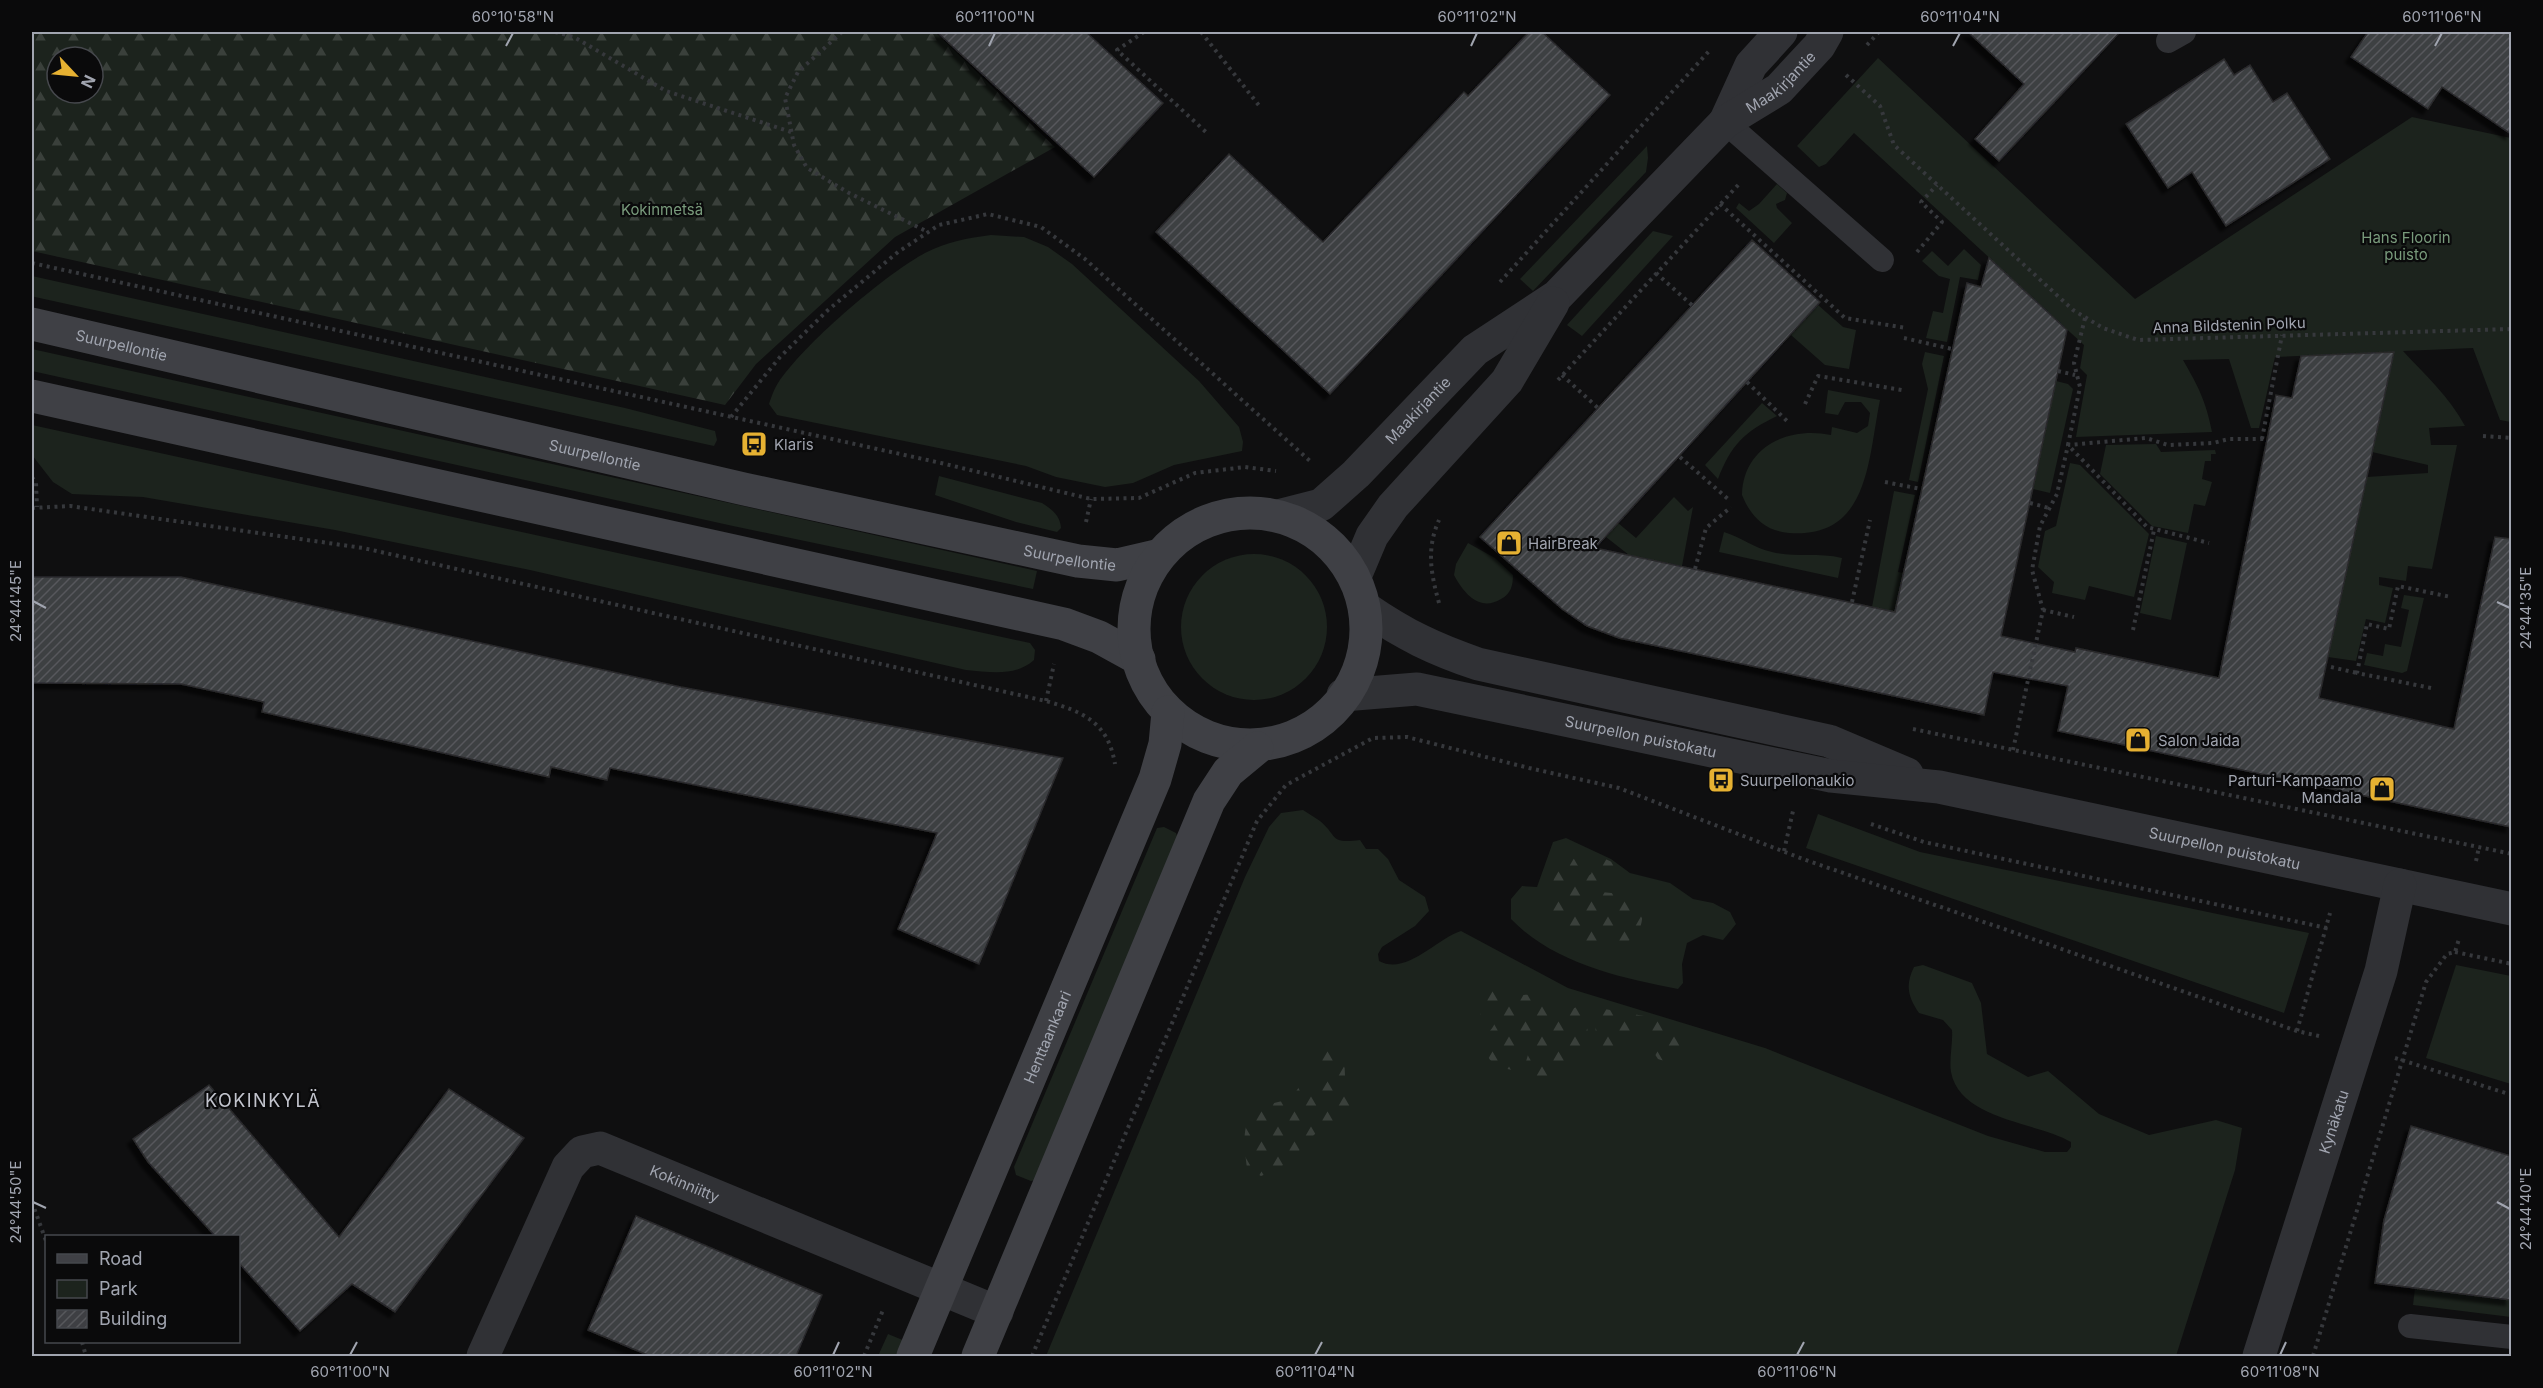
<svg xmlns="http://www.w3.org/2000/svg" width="2543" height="1388" font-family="Inter,sans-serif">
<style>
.green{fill:#1c231d}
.forest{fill:url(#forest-firs);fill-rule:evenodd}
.building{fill:url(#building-hatch);stroke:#29292c;stroke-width:1.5;filter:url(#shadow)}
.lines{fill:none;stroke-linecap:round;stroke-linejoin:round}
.path{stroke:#36383c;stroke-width:4;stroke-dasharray:3 4.5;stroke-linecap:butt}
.lane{stroke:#303135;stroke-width:24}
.street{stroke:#303135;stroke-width:33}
.secondary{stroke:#3f4045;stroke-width:33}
.ticks{fill:none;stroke:#a1a5b0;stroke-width:2}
.labels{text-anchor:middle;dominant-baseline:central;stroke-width:4.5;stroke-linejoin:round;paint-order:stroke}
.street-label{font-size:15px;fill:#a1a5b0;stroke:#0a0a0b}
.park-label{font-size:15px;fill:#799b7c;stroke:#0a0a0b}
.poi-label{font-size:15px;fill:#a1a5b0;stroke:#0a0a0b;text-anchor:start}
.quarter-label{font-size:18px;letter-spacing:1.5px;fill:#c2c4cd;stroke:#0a0a0b}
.neatline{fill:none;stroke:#a1a5b0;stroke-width:2}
.ticks-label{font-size:15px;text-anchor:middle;fill:#a1a5b0}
</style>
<defs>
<pattern id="forest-firs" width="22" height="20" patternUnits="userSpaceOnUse" patternTransform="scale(1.5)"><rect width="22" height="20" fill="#1c231d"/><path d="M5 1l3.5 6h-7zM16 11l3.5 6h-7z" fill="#3a403b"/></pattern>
<pattern id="building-hatch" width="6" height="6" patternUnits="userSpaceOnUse" patternTransform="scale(1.5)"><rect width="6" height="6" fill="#3e3f43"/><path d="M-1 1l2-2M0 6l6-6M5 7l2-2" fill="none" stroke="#57585c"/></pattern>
<filter id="shadow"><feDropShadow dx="-5.5" dy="5.5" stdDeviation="1.5" flood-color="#0009"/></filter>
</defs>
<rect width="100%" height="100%" fill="#0f0f10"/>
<g class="green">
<path d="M1878,58L2135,299L2412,117L2511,138V422L2500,420L2473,348L2403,351C2426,376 2449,396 2465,426L2429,428L2431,445H2457L2432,569L2408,566L2406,581L2379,577V585L2393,588L2385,623L2366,619L2356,661L2328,657L2367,477L2428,473V465L2372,452L2394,352L2275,357L2259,428H2251L2229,359L2183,360C2198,386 2206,401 2212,432L2076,437L2087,375L2080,368L2084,345L1854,133L1826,164L1819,167L1797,146Z"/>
<path d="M1647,146L1648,158L1646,172L1533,291L1520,279Z"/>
<path d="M1777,184L1787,193L1785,200L1776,204L1777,208L1792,223L1774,243L1736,208L1739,203L1749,211L1759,204Z"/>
<path d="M1653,231L1673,236L1582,336L1567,325Z"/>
<path d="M991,235L1024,237L1048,247L1072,264L1199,381L1239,427L1243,442L1242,451L1174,465L1133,483L1105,487L1056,477L1026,466L777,415L769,404C771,398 774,389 778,383C804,344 883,276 925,253C946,242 968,238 991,235Z"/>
<path d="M1964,249L1981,265L1978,280L1960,277L1947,342L1926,338L1933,311L1943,313L1950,279L1939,276L1922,261L1932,251L1948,266Z"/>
<path d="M32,276L625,408L715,431L717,440L714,446L35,297L32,296Z"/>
<path d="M1818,305L1843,327L1856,330L1849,369L1825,365L1791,335Z"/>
<path d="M32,349L1037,571L1033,589L733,526L32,371Z"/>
<path d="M1925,352L1944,356L1918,482L1909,480L1928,389L1922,364Z"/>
<path d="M2056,381L2068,384L2073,389L2050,493L2033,489Z"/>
<path d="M1828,390L1880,400C1868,458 1870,539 1789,533C1765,531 1751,517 1742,495C1743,447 1788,426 1831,435L1832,427L1857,433L1868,426L1870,413L1861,402H1845L1838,415L1825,413Z"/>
<path d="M1762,403L1777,416C1744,432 1731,445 1718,479L1705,465Z"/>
<path d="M32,425L1030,643L1035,650L1034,660C1015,677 990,672 966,670L530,570L335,530L143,497L72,494L53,482L32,455Z"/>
<path d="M2156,444L2161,452L2215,450L2216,454H2211V461H2205L2202,479L2212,482L2205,506L2194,504L2188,533L2152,526L2100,474L2106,445Z"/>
<path d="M2070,463L2080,465L2149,534L2134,597L2089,586L2085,600L2052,593L2054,582L2038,567L2045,531L2056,526Z"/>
<path d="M939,476L1042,503C1053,510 1060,516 1061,528L1057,532L1016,522L935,495Z"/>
<path d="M1894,491L1915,495L1898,572L1938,581L1930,619L1872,607Z"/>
<path d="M1674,497L1688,511L1693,507L1682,566L1629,555L1606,537L1618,523L1636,538Z"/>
<path d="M1724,532C1741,537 1754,548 1772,552C1796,558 1819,552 1842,558L1838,578L1719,552Z"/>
<path d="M2156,536L2187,543L2171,620L2140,613Z"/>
<path d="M1468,543L1495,558L1513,575C1513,585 1511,594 1501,599C1480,612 1464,594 1454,575L1456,564Z"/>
<circle cx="1254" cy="627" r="73"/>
<path d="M2404,595L2424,598L2407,671L2402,673L2364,665L2367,653L2383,656L2385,644L2401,647L2409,610L2401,608Z"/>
<path d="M1303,810C1308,813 1314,817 1320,821C1338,836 1329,844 1360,840L1366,849H1378L1388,859L1399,880L1425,897L1429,911L1415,926L1382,947L1378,954L1379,961C1406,976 1436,939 1461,931L1568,988L1765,1048L1988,1136L2045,1152H2067L2071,1147V1142C2037,1122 1960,1120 1951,1072C1949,1059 1953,1043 1952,1030L1943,1020L1919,1013C1908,997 1905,985 1914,967L1923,965L1972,983L1981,1003L1987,1054L2028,1077L2048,1071L2099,1114L2149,1135L2216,1120L2242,1128L2235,1170L2176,1356H1046L1245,877L1269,827L1281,813Z"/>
<path d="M1818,814L1920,852L2309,933L2284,1013L1806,848Z"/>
<path d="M1164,827L1176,833L1178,839L1036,1180L1031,1181L1016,1175L1014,1167L1157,828Z"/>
<path d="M1566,838L1611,859L1630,873L1670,883L1693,899L1713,903L1730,912L1736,924L1723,940L1703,935L1687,943L1682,964L1683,983L1678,989C1620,978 1553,963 1511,919V899L1522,886L1537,887L1553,842Z"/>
<path d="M2456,965L2511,976V1084L2426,1058Z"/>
<path d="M2415,1288L2511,1300V1317L2413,1305Z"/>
<path d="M888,1334L905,1341L898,1356H878Z"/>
</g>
<g class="forest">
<path d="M32,32H935L1055,147L895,237L756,364L725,405L32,251ZM57,57H93V93H57Z"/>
<path d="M1564,853L1574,859L1585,878L1591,874L1599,856L1614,863L1615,868L1608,881L1598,888L1601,892L1632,895L1642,903C1644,929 1639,935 1618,948L1566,937C1558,924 1548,912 1550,895C1551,885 1556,877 1555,866Z"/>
<path d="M1494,983C1503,984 1506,992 1514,994C1525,997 1533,991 1543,998C1550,1003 1552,1009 1561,1013L1582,1005L1661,1019L1672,1025L1685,1043L1683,1056L1670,1063L1658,1059L1639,1030L1627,1035L1617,1051H1605L1595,1042L1596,1022L1590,1018L1586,1024L1589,1036L1583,1048L1567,1054L1568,1060L1557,1076L1538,1083L1528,1078L1524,1068L1531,1045C1518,1048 1520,1061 1513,1070C1493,1068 1479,1055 1488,1034C1490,1030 1494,1027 1495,1022L1481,1015C1475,1000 1481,992 1494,983Z"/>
<path d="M1327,1047L1344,1054L1345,1076L1357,1094L1355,1115L1336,1129L1318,1131C1296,1152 1292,1165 1261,1176L1247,1168C1243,1137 1242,1127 1258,1099L1274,1103L1291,1099L1301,1084L1318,1091L1327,1082L1319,1063Z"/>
</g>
<g class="building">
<path d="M937,32H1086L1163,103L1094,177Z"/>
<path d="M1529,32H1542L1610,95L1330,394L1156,232L1229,154L1323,242L1464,92L1468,96Z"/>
<path d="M1968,32H2120L1999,161L1975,139L2024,84Z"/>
<path d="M2368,32H2511V134L2442,87L2428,109L2351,57Z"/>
<path d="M2224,59L2234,75L2250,65L2273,102L2287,93L2330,159L2226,226L2192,172L2168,188L2126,124Z"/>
<path d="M1752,240L1820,302L1595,548L1895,612L1967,283L1981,287L1989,258L2067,330L2001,636L2075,652L2076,648L2219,678L2276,395L2292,398L2301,356L2394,352L2319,698L2454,729L2495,537L2511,539V827L2058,731L2068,686L1993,672L1984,715L1619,638L1587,626L1562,609L1480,537Z"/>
<path d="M32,577H181L681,687L1063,758L979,964L898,929L937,833L610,768L607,780L551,767L549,777L262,712L264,702L181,684L32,683Z"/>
<path d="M209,1085L339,1237L449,1089L524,1138L395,1312L352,1284L300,1331L238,1262V1236H215L148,1162L133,1139Z"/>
<path d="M2411,1126L2511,1156V1300L2375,1283L2384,1220Z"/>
<path d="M636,1216L822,1295L796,1356H650L588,1330Z"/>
</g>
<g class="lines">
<g class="path">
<path d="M555,32L574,37L666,91L791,132"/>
<path d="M842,32L798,72L785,98L794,145L807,168L849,193L928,232"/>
<path d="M1144,32L1117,50L1207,133"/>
<path d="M1201,32L1261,108"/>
<path d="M1867,45L1879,32"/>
<path d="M1846,75L1880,106L1894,145L2073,310L2103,328L2138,340L2512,329"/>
<path d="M1720,204L1845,318L1906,328"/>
<path d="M1917,252L1942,222L1921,202L1937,185"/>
<path d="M32,263L941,463L1091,499L1139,498L1195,473L1245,467L1276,471"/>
<path d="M1656,273L1693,306"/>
<path d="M1500,282L1710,50"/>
<path d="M2085,318L2074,363L2080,387L2068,445L2147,527L2209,543"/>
<path d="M1904,338L1952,349"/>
<path d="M2058,371L2075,375"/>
<path d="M1562,375L1598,408"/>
<path d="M1558,380L1740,183"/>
<path d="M1747,382L1787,421"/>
<path d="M1805,404L1818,376L1902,390"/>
<path d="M731,417L780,357L828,310L898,252L939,225L988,214L1041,227L1085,259L1310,461"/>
<path d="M2483,436L2512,438"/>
<path d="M2262,439L2282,335"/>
<path d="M1680,457L1728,499"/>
<path d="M32,477L36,483L37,507"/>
<path d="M1885,482L1921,489"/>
<path d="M2030,503L2049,508"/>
<path d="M32,508L70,506L363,548L1046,701C1083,712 1108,722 1115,764"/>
<path d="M1086,522L1091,499"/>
<path d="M1695,569L1706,528L1731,507"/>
<path d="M1852,602L1870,520"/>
<path d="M1439,603C1431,574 1426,549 1439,520"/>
<path d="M2043,610L2074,617"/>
<path d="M2133,630L2154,530"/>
<path d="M2331,667L2357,673"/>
<path d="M2431,688L2357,673L2367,624L2389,629L2398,586L2451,597"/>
<path d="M1046,701L1054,664"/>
<path d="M1913,729L2512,854"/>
<path d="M2013,750L2043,610L2032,570L2040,526L2057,494L2068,445L2146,438L2168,445L2213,443L2229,439H2267"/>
<path d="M1871,824L1924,842L2327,928"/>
<path d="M1784,851L1793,811"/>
<path d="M2476,861L2479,847"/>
<path d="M2455,952L2512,964"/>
<path d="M2297,1031L2330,913"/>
<path d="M2395,1058L2512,1095"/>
<path d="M32,1202L46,1241"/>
<path d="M82,1342L86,1356"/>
<path d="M864,1356L883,1310"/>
<path d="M1032,1356L1257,821L1286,785L1373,738L1407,737L1529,768L1619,788L1803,859L2297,1031L2319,1036"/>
<path d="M2313,1356L2426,982L2447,954L2455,952L2459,939"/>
</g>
<g class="lane">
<path d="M2168,41L2184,32"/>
<path d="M1725,122L1882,260"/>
<path d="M2410,1326L2512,1337"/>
</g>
<g class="street">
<path d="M1725,122L1751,65L1781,32"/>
<path id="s1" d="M1278,516L1321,505L1356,474L1475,350L1557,296L1725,122L1779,89L1819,46L1827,32"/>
<path d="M1356,574L1372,536L1393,506L1507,381L1553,303"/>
<path d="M1367,609C1405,635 1434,649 1478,664L1829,741L1907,774"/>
<path id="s2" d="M1343,695L1417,689L1831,776L1939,787L2512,909"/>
<path id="s3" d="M483,1356L568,1167L582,1152L600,1148L997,1312"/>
<path id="s4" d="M2259,1356L2381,971L2400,885"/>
</g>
<g class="secondary">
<path id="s5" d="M32,324L744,489L1078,561L1117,565L1160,555"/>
<path d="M32,396L1064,624L1099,637L1139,659"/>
<circle cx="1250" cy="629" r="116"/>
<path id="s6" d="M913,1356L1155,779L1165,744L1168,712"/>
<path d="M978,1356L1209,801L1228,772L1257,748"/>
</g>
</g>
<path class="ticks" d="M506,46L513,33M989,46L995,33M1471,46L1477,33M1953,46L1960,33M2435,46L2442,33M33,601L46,608M2497,602L2510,608M33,1202L46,1208M2497,1202L2510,1209M350,1355L357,1342M833,1355L839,1342M1315,1355L1322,1342M1797,1355L1804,1342M2280,1355L2286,1342"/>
<defs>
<symbol id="bus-square" viewBox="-11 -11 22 22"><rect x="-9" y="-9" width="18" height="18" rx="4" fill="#e6b132" stroke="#0a0a0b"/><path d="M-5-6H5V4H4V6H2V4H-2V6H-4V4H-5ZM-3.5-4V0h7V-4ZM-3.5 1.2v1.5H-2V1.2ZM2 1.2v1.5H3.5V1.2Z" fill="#111"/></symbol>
<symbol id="shop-square" viewBox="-11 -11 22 22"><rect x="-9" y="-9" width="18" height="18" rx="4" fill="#e6b132" stroke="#0a0a0b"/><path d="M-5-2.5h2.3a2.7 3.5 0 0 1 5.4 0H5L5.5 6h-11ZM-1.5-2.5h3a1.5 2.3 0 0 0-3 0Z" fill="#111"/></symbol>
</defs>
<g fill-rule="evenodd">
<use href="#bus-square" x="739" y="429" width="30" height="30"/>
<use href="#shop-square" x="1494" y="528" width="30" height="30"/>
<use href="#shop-square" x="2123" y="725" width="30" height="30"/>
<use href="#bus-square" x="1706" y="765" width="30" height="30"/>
<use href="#shop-square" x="2367" y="774" width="30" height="30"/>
</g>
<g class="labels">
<g class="street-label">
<text stroke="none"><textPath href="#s1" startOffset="672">Maakirjantie</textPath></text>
<text transform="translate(2229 325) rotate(-2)">Anna Bildstenin Polku</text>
<text stroke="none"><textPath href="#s5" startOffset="92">Suurpellontie</textPath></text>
<text stroke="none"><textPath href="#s1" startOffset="180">Maakirjantie</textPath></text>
<text stroke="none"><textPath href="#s5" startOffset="578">Suurpellontie</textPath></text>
<text stroke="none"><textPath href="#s5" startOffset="1064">Suurpellontie</textPath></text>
<text stroke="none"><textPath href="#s2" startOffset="303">Suurpellon puistokatu</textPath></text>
<text stroke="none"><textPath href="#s2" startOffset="898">Suurpellon puistokatu</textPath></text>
<text stroke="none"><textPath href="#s6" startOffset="346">Henttaankaari</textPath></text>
<text stroke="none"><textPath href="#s4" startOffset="246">Kynäkatu</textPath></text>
<text stroke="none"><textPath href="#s3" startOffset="338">Kokinniitty</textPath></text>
</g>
<g class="park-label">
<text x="662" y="209">Kokinmetsä</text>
<text x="2406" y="237">Hans Floorin<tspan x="2406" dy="17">puisto</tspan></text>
</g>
<g class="poi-label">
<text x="774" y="444">Klaris</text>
<text x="1528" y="543">HairBreak</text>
<text x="2158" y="740">Salon Jaida</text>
<text x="1740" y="780">Suurpellonaukio</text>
<text x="2362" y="780" text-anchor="end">Parturi-Kampaamo<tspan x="2362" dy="17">Mandala</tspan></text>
</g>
<g class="quarter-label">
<text x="263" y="1100">KOKINKYLÄ</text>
</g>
</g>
<rect width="2543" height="1388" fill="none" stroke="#0a0a0b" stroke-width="66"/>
<rect x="45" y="1235" width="195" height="108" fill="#0a0a0b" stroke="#46484d" stroke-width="1.5"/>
<rect x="57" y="1254" width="30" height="9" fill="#3f4045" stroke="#46484d" stroke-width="1.5"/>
<text x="99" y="1265" font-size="18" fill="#a1a5b0">Road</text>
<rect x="57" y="1280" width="30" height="18" fill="#1c231d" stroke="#46484d" stroke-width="1.5"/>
<text x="99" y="1295" font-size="18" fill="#a1a5b0">Park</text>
<rect x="57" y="1310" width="30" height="18" fill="url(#building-hatch)" stroke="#46484d" stroke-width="1.5"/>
<text x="99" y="1325" font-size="18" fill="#a1a5b0">Building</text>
<g transform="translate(75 75) rotate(116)"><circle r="28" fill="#0a0a0b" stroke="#46484d" stroke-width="1.5"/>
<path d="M0-4.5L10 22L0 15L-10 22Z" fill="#e6b132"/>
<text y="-9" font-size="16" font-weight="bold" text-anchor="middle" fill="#a1a5b0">N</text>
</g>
<rect x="33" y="33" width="2477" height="1322" class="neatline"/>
<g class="ticks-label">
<text x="513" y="22">60°10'58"N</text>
<text x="995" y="22">60°11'00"N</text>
<text x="1477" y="22">60°11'02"N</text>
<text x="1960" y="22">60°11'04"N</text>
<text x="2442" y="22">60°11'06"N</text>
<text transform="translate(16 601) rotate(-90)" y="5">24°44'45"E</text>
<text transform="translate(2526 608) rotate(-90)" y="5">24°44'35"E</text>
<text transform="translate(16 1202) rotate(-90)" y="5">24°44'50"E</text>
<text transform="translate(2526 1209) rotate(-90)" y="5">24°44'40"E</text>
<text x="350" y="1377">60°11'00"N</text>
<text x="833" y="1377">60°11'02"N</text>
<text x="1315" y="1377">60°11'04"N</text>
<text x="1797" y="1377">60°11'06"N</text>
<text x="2280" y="1377">60°11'08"N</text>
</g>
</svg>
